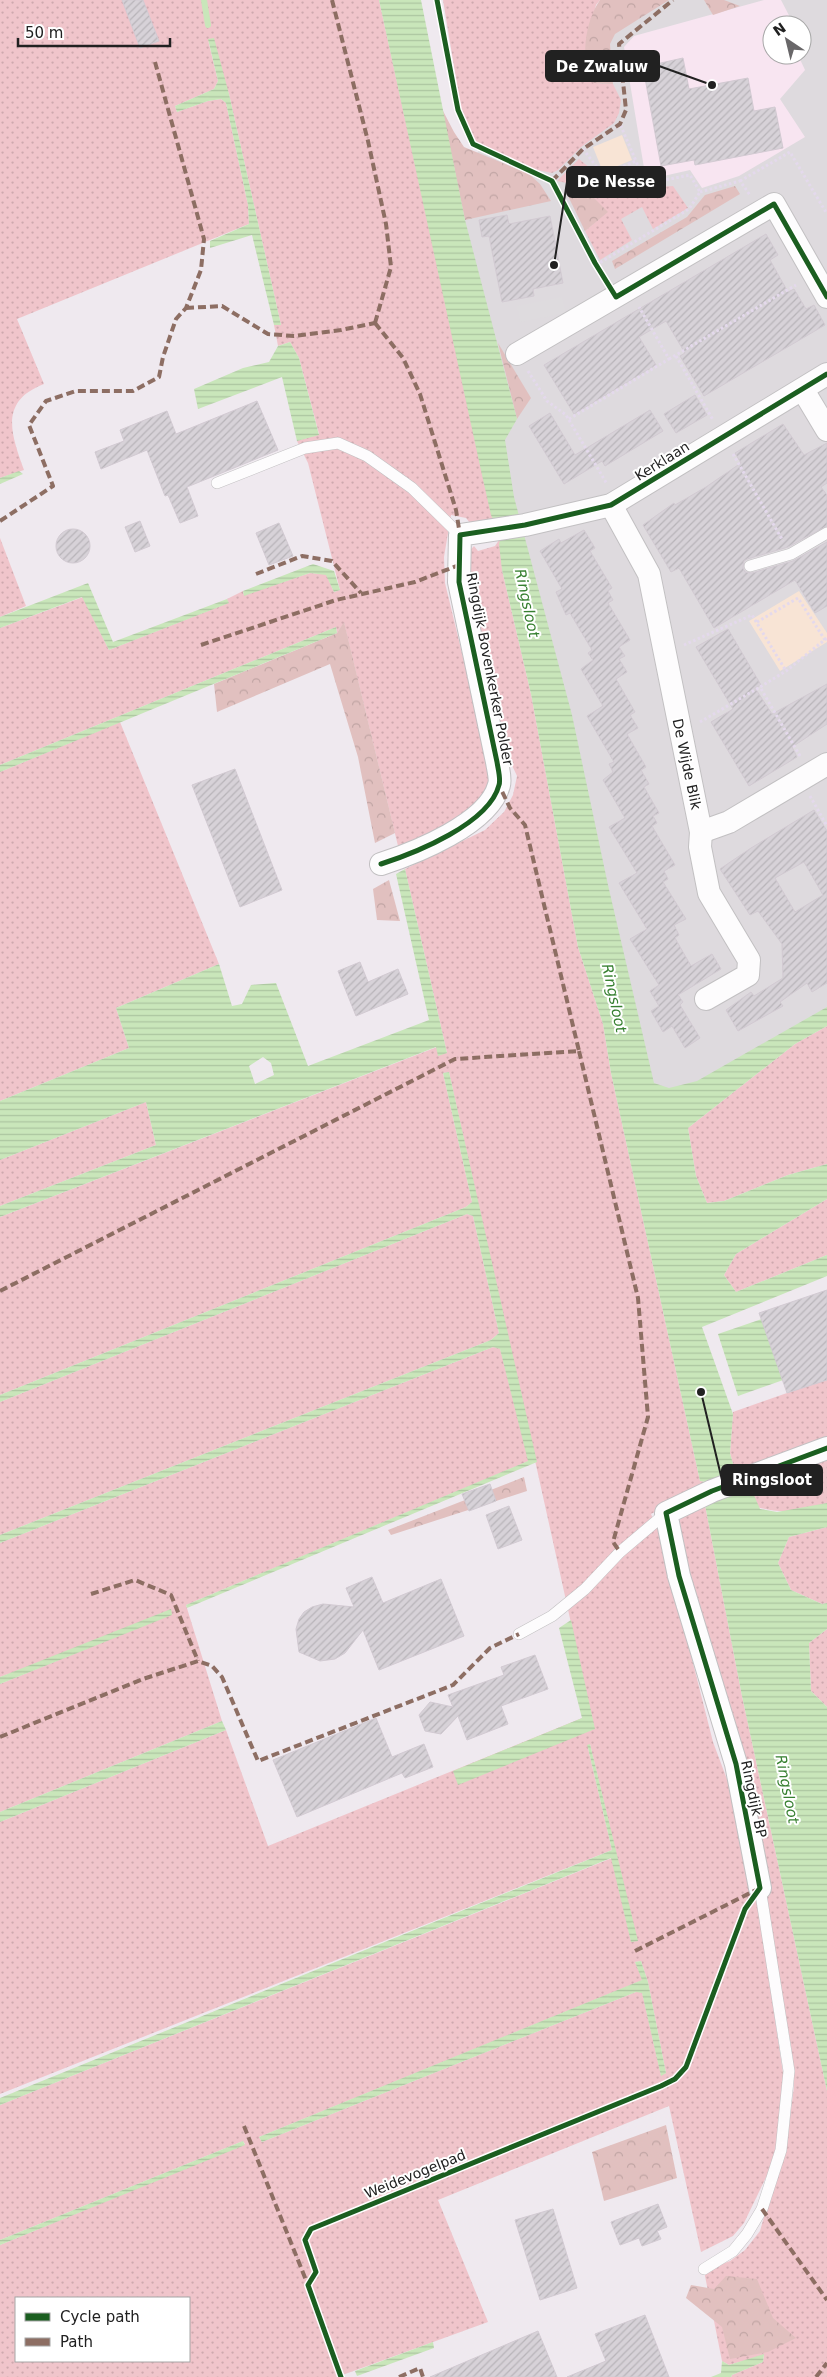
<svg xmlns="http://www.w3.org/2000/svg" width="827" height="2377" font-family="'DejaVu Sans',sans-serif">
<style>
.residential{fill:#dedade;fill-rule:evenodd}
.education{fill:#f8e5f1}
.grass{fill:url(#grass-dots);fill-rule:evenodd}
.forest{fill:url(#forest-crowns)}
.park{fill:#f8e4d5}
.parking{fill:#dedbde}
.water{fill:url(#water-rules);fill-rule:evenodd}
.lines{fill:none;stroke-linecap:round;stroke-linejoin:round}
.stream{stroke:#c9e6ba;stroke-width:6}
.building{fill:url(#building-hatch);stroke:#d2cad2;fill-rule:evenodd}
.lane-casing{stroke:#c2c0c2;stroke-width:12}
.street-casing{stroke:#c2c0c2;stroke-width:24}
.path{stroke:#e4d9ec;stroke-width:3;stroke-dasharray:2.5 2.5;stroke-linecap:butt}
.lane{stroke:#fdfcfd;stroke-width:11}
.street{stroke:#fdfcfd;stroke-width:22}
.quiet{stroke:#8d6e63;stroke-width:4;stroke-dasharray:8 4;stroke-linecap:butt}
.cycleway-casing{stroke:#fff;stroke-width:8}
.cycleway{stroke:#1b5e20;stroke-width:5}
.labels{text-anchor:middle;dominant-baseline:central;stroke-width:4;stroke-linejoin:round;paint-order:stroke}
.street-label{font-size:14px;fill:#212121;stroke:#fff}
.water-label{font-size:15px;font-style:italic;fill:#378031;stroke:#fff}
.leader{fill:none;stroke:#212121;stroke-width:2}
.callout-dot{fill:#212121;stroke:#fff;stroke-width:2}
.callout{fill:#212121;stroke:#212121;stroke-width:2}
.callout-label{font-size:15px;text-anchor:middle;font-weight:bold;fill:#fff}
</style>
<defs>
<pattern id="grass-dots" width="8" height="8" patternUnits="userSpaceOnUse" patternTransform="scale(1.25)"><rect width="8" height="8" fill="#f0c5cb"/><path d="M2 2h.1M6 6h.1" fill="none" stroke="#cea9ae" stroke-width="1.8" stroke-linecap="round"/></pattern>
<pattern id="forest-crowns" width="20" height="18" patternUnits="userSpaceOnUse" patternTransform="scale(1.25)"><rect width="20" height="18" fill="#e1c0bf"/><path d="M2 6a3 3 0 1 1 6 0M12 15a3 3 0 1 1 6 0" fill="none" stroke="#c1a5a4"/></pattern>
<pattern id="water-rules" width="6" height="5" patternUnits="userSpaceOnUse" patternTransform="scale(1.25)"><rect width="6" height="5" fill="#c9e6ba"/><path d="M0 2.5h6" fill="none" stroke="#acc5a0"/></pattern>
<pattern id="building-hatch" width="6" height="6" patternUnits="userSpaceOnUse" patternTransform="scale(1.25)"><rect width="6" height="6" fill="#d7d2d8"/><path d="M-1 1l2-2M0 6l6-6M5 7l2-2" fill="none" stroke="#b8b4b9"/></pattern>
</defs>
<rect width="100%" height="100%" fill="#efe9ef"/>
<path class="residential" d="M635,0H827V1011L656,1107L517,523L450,179ZM772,25H802V55H772Z"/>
<path class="education" d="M764,0H781L794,25H772V55H798L805,70L780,99L805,137L739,176L702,188L690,170L646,180L624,47L634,36Z"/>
<g class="grass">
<path d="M0,0H379L494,523H470L466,518L451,515L444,557L445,583L491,773L488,789L469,817L399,850L344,623L337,633L336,627L0,765V628L83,597L109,650L228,603L227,599L243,591L244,595L310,573L326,574L334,592L340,590L308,463L297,441L319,434L299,358L290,342L278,346L274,325H281L229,94L208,40L218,81L214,89L175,106L177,112L208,101L221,99L226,103L248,205L249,224L17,319L44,384C0,401 10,432 24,470L0,478Z"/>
<path d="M443,0H600L596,5C590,31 578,60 595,83L613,84L621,100L619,113L614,123L581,147L558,170L552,173L533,169L475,141L461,109Z"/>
<path d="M579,159L602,178L632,167L641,188L673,186L688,208L653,229L642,207L621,219L632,240L600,260L585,231L607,212L582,186L557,181Z"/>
<path d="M501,537L502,570L531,694L578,947L603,1024L611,1073L700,1481L712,1483L698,1488L651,1514L661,1537L713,1742L740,1814L758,1904L783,2073L782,2109L773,2163L744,2223L733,2236L701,2252L669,2106L438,2200L488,2322L337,2377H0V2245L245,2144L243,2141L0,2240V2105L612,1858L631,1941H637L590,1744L588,1748L612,1850L0,2094V1822L226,1730L268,1846L587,1716L594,1727L449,1072L443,1073L472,1202L466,1207L0,1395V1217L437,1047L447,1053L405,869L485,830L504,812L513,795L517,776L510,761L464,575V557L474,546L478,551L495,546ZM641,1961L648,1982L666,2073L661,2075L642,1992H636L262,2142L259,2137L643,1980L635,1962ZM16,2298H189V2361H16Z"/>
<path d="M0,538L26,606L0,617Z"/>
<path d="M120,722L219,964L116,1008L129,1048L0,1101V772Z"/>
<path d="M827,1026V1164L788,1175L724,1201L707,1203L696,1176L688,1128L795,1044Z"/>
<path d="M146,1102L156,1145L0,1206V1160Z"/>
<path d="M827,1199V1255L736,1292L724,1275L736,1254Z"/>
<path d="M467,1214L473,1216L499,1333L491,1340L0,1535V1402Z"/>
<path d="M493,1347L500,1348L529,1461L186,1605L222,1721L0,1812V1684L172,1614L0,1677V1543Z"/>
<path d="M827,1379V1440L735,1471L730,1453L733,1412Z"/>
<path d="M827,1452V1503C784,1518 764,1511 724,1495Z"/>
<path d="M705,1505L742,1696L827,2091V2377H731L732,2375L763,2362L764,2355L729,2365L722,2361L704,2271L730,2261L745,2250L760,2231L788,2133L794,2087L792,2052L755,1839L676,1524L684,1515Z"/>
<path d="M827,1527V1603L822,1604L791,1590L778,1563L789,1537Z"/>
<path d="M827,1629V1707L811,1691L809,1643Z"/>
</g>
<g class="forest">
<path d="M600,0H669L615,34L610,44L613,84L594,83C579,62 585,21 600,0Z"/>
<path d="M704,0H724L740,6L713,15Z"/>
<path d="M442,109L454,132L464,147L529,174L540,184L551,201L465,220Z"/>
<path d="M582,186L608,212L585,231L568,196Z"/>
<path d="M735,186L740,194L615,269L612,261L687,217L705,195Z"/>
<path d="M498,343L531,398L517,419Z"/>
<path d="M344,622L395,833L375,843L358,757L330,664L217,712L214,684L337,633Z"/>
<path d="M389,880L400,921L377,920L373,889Z"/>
<path d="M524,1477L527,1491L391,1535L388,1530Z"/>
<path d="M666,2125L677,2178L604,2201L592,2152Z"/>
<path d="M726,2276L757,2279L773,2318L796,2338L768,2352L730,2359L722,2327L686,2298L691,2285L714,2289Z"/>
</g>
<g class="park">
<path d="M622,135L632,160L603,172L593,147Z"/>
<path d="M799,591L827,633V642L780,671L749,621Z"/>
</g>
<path class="parking" d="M562,297L566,313L520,322L517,306Z"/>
<g class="water">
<path d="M379,0H421L465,220L517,419L505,440L514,497L572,715L608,885L654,1083L669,1088L697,1081L827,1007V1026L795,1044L688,1128L696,1176L707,1203L724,1201L788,1175L827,1164V1199L736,1254L724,1275L736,1292L827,1255V1276L702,1327L733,1414L730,1453L735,1471L724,1495L753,1493L760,1509L777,1512L827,1503V1527L789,1537L778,1563L791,1590L822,1604L827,1603V1629L809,1643L811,1691L827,1707V2091L742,1696L705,1505L712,1483L700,1481L611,1073L603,1024L578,947L531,694L502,570L499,544L501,537L491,515L482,475Z"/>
<path d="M214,38L229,94L281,325H274L252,235L210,248V241L249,224L248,205L226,103L221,99L208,101L177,112L175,106L214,89L218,81L208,39Z"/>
<path d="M290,342L299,358L319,435L297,441L282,377L198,409L194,389L243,368L269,362L278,346Z"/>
<path d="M19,471L23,474L0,484V478Z"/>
<path d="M313,564L334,571L340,590L334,592L326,575L310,573L244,596L243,591Z"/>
<path d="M88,583L113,642L227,599L229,603L109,650L82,597L0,628V617Z"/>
<path d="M336,627L337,633L0,772V765Z"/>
<path d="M405,869L447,1053L438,1056L436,1047L0,1217V1206L156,1145L146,1102L0,1160V1101L129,1048L116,1008L219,964L232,1006L242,1004L251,985L276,983L308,1066L429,1020L396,874ZM263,1057L271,1063L274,1075L255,1084L249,1066Z"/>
<path d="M449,1072L537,1462L187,1608L186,1605L528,1461L500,1349L493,1347L0,1543V1535L491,1340L499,1333L473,1216L467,1214L0,1402V1395L466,1207L472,1202L443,1073Z"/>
<path d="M765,1318L786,1379L738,1396L718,1334Z"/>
<path d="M171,1609L172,1615L0,1684V1677Z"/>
<path d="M571,1620L595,1729L458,1785L453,1771L582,1718L559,1628Z"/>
<path d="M222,1721L226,1730L0,1822V1812Z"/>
<path d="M590,1744L638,1941L631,1942L611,1858L0,2105V2098L612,1850L588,1748L587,1745Z"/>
<path d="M641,1961L648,1982L666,2073L661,2076L642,1993L636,1992L262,2142L259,2137L642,1980L635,1962Z"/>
<path d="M243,2141L245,2145L0,2245V2240Z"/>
<path d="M433,2342L434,2348L357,2376L355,2371Z"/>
<path d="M764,2354L763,2362L732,2375L731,2377H711L721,2373L722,2361L729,2365Z"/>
</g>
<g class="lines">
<path class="stream" d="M204,0L208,25"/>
</g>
<g class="building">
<path d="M122,0H143L159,41L140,48Z"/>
<path d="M683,58L689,89L748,78L754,111L775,107L783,148L695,165L694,160L661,166L643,67Z"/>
<path d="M507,215L509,224L550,216L563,283L533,289L534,296L502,302L489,236L482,237L479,220Z"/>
<path d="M766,234L778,255L770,260L788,292L794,289L806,309L814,305L825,325L704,396L680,356L685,353L666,321L639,337L656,365L574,414L544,365Z"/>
<path d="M695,395L707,415L676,433L664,414Z"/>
<path d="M257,401L278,450L187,487L198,516L180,523L168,495L165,496L147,450L101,469L95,452L124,441L120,430L167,411L176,434Z"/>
<path d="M650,410L663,431L605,466L602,461L564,484L529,426L550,413L575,455Z"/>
<path d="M783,424L804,455L827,443V483L821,487L827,495V526L788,547L747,559L744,561L743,568L745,572L752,573L793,561L827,542V606L815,613L795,580L714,628L679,568L671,572L643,525L674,503L675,505L706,487L741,463L735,453Z"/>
<path d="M140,521L150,546L135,552L125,527Z"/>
<path d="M279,523L293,556L269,565L256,533Z"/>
<circle cx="73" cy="546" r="17"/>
<path d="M584,530L595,548L590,551L612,588L608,591L613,600L608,603L630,640L619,647L625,656L619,659L627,672L616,679L635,712L630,715L638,728L627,734L646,767L641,770L649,784L644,787L659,813L653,816L657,823L652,826L675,865L664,871L668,879L663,882L686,919L674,925L679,935L675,938L691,966L712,954L721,969L678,995L683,1002L680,1005L700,1038L685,1048L672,1026L663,1032L651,1011L659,1006L650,991L659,985L630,939L647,929L619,883L637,873L609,827L625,818L603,780L613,772L609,764L614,762L587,716L603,706L581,669L593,660L588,653L592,650L570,613L566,615L556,592L562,589L540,551L559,539L561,543Z"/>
<path d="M728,629L761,685L755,688L772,714L827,684V724L792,747L797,757L749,786L711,722L733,709L696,647Z"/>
<path d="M235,769L282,890L240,907L192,785Z"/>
<path d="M814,810L827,831V983L812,992L807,983L780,1002L783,1006L738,1031L726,1010L751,992L754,996L783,978L782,944L758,911L750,915L720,869L751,848ZM804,862L823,895L795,912L775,878Z"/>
<path d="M360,962L368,982L398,969L408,994L356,1016L338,971Z"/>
<path d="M827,1290V1380L787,1393L759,1313Z"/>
<path d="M490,1484L496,1501L469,1511L462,1494Z"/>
<path d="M509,1506L522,1540L498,1549L486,1515Z"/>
<path d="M372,1577L383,1603L441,1579L464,1636L379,1670L363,1630L345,1653L335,1659L320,1661L299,1652L296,1629L299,1619L304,1612L312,1607L323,1604L354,1607L346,1588Z"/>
<path d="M535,1655L548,1689L501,1706L508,1724L467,1740L458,1716L441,1734L425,1731L419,1715L430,1702L453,1707L448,1695L504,1675L501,1667Z"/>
<path d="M376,1718L392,1757L424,1744L433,1767L405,1778L402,1773L297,1817L273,1760Z"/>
<path d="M658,2204L667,2227L657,2231L661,2239L642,2246L639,2238L620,2245L611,2222Z"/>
<path d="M553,2209L577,2288L540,2300L515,2220Z"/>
<path d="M645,2315L669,2377H567L606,2361L595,2334Z"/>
<path d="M538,2331L557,2377H430Z"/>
</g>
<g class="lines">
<defs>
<g id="lane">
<path d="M217,483L305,448L338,443L367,456L412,488L460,535"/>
<path d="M750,566L791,554L827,533"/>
<path d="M519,1634L552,1616L585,1589L620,1552L666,1513"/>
<path d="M704,2269L733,2251L747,2234L762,2209L781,2150L789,2071L760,1888"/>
</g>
<g id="street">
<path d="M517,354L774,204L827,297"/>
<path d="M803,390L827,430"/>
<path d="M611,505L649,574L701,832L700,847L709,893L749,960L748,975L706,999"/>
<path d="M701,832L729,822L827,764"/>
<path d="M381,864C415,853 489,824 499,785C501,779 498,769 497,762L459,582L460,535L525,525L611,505L827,374"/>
<path d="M760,1888L736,1764L679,1576L666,1513L712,1491L827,1448"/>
</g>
</defs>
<use href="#lane" class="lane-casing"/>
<use href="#street" class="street-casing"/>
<g class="path">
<path d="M583,149L603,175L636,161L620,124"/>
<path d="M740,181L790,152L827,214"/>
<path d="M700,192L740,181L750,195"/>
<path d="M596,265L689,209L700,192L690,175L645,184L636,161"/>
<path d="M676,356L713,420"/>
<path d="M669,359L796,285"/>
<path d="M528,371L547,401L566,415L607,484"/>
<path d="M569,419L669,359L639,307"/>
<path d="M733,454L783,541"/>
<path d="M757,622L798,598L825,640"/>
<path d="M684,645L752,615L786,671"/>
<path d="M700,722L760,687"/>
<path d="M800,756L760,687L786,671L827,638"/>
<path d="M810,796L827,826"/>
</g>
<use href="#lane" class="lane"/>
<use href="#street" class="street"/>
<g class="quiet">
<path d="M332,0L368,141L386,224L391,267L375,323"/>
<path d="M552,181L583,149L620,124L626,110L619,44L673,0"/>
<path d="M186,308L222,306L268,334L294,336L341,330L375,323"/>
<path d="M375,323L403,358L420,394L456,510L460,535"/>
<path d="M0,521L53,486L29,425L46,401L76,391H133L159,377L163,357L176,319L186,308L201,270L204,239L155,62"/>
<path d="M256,574L302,556L332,561L361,593"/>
<path d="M201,645L336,600L415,582L459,565"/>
<path d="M579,1051L638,1298L648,1417L613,1542L620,1552"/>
<path d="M0,1291L455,1059L579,1051L525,825L510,808L499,785"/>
<path d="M91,1594L135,1580L171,1595L198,1661"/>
<path d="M0,1737L143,1679L198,1661L212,1666L222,1677L258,1761L453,1685L490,1648L519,1634"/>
<path d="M635,1951L756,1890"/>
<path d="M244,2126L308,2285"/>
<path d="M762,2209L827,2300"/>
<path d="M399,2377L420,2368L423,2377"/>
<path d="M816,2377L827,2363"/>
</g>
<defs>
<g id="cycleway">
<path d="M437,0L458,110L473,144L552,181L595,263L616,297L774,204L827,297"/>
<path d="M381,864C415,853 489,824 499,785C501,779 498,769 497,762L459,582L460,535L525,525L611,505L827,374"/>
<path d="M341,2377L308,2285L316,2272L305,2240L311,2229L661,2086L675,2079L686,2067L745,1909L760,1888L736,1764L679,1576L666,1513L712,1491L827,1448"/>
</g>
</defs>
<use href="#cycleway" class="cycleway-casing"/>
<use href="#cycleway" class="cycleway"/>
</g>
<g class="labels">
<g class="street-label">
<text transform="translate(662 461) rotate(-32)">Kerklaan</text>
<text transform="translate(490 669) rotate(79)">Ringdijk Bovenkerker Polder</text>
<text transform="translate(687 764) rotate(78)">De Wijde Blik</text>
<text transform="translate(754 1799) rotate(78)">Ringdijk BP</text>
<text transform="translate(415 2174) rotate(-22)">Weidevogelpad</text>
</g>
<g class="water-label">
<text transform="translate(527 603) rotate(78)">Ringsloot</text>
<text transform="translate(614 998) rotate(78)">Ringsloot</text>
<text transform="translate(787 1789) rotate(79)">Ringsloot</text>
</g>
</g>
<path class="leader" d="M712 85L659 66M554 265L567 182M701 1392L722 1480"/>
<g class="callout-dot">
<circle cx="712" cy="85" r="5"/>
<circle cx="554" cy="265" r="5"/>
<circle cx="701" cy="1392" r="5"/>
</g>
<g class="callout">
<rect x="546" y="51" width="113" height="30" rx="5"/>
<rect x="567" y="167" width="98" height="30" rx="5"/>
<rect x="722" y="1465" width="100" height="30" rx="5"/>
</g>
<g class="callout-label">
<text x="602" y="72">De Zwaluw</text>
<text x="616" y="187">De Nesse</text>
<text x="772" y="1485">Ringsloot</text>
</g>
<rect x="15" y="2297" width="175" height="65" fill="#ffffff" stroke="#a6a6a6"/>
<rect x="25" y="2313" width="25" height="8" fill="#1b5e20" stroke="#a6a6a6"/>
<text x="60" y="2322" font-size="15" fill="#212121">Cycle path</text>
<rect x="25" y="2338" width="25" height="8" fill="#8d6e63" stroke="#a6a6a6"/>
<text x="60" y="2347" font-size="15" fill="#212121">Path</text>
<g transform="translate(787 40) rotate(325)"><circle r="24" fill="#ffffff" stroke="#a6a6a6"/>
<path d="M0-4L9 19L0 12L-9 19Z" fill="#696769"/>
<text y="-8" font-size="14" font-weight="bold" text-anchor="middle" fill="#212121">N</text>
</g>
<path d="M18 38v8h152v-8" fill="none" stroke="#212121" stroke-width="2.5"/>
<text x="25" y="38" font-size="15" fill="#212121" stroke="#ffffff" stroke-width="4" paint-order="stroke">50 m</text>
</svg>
